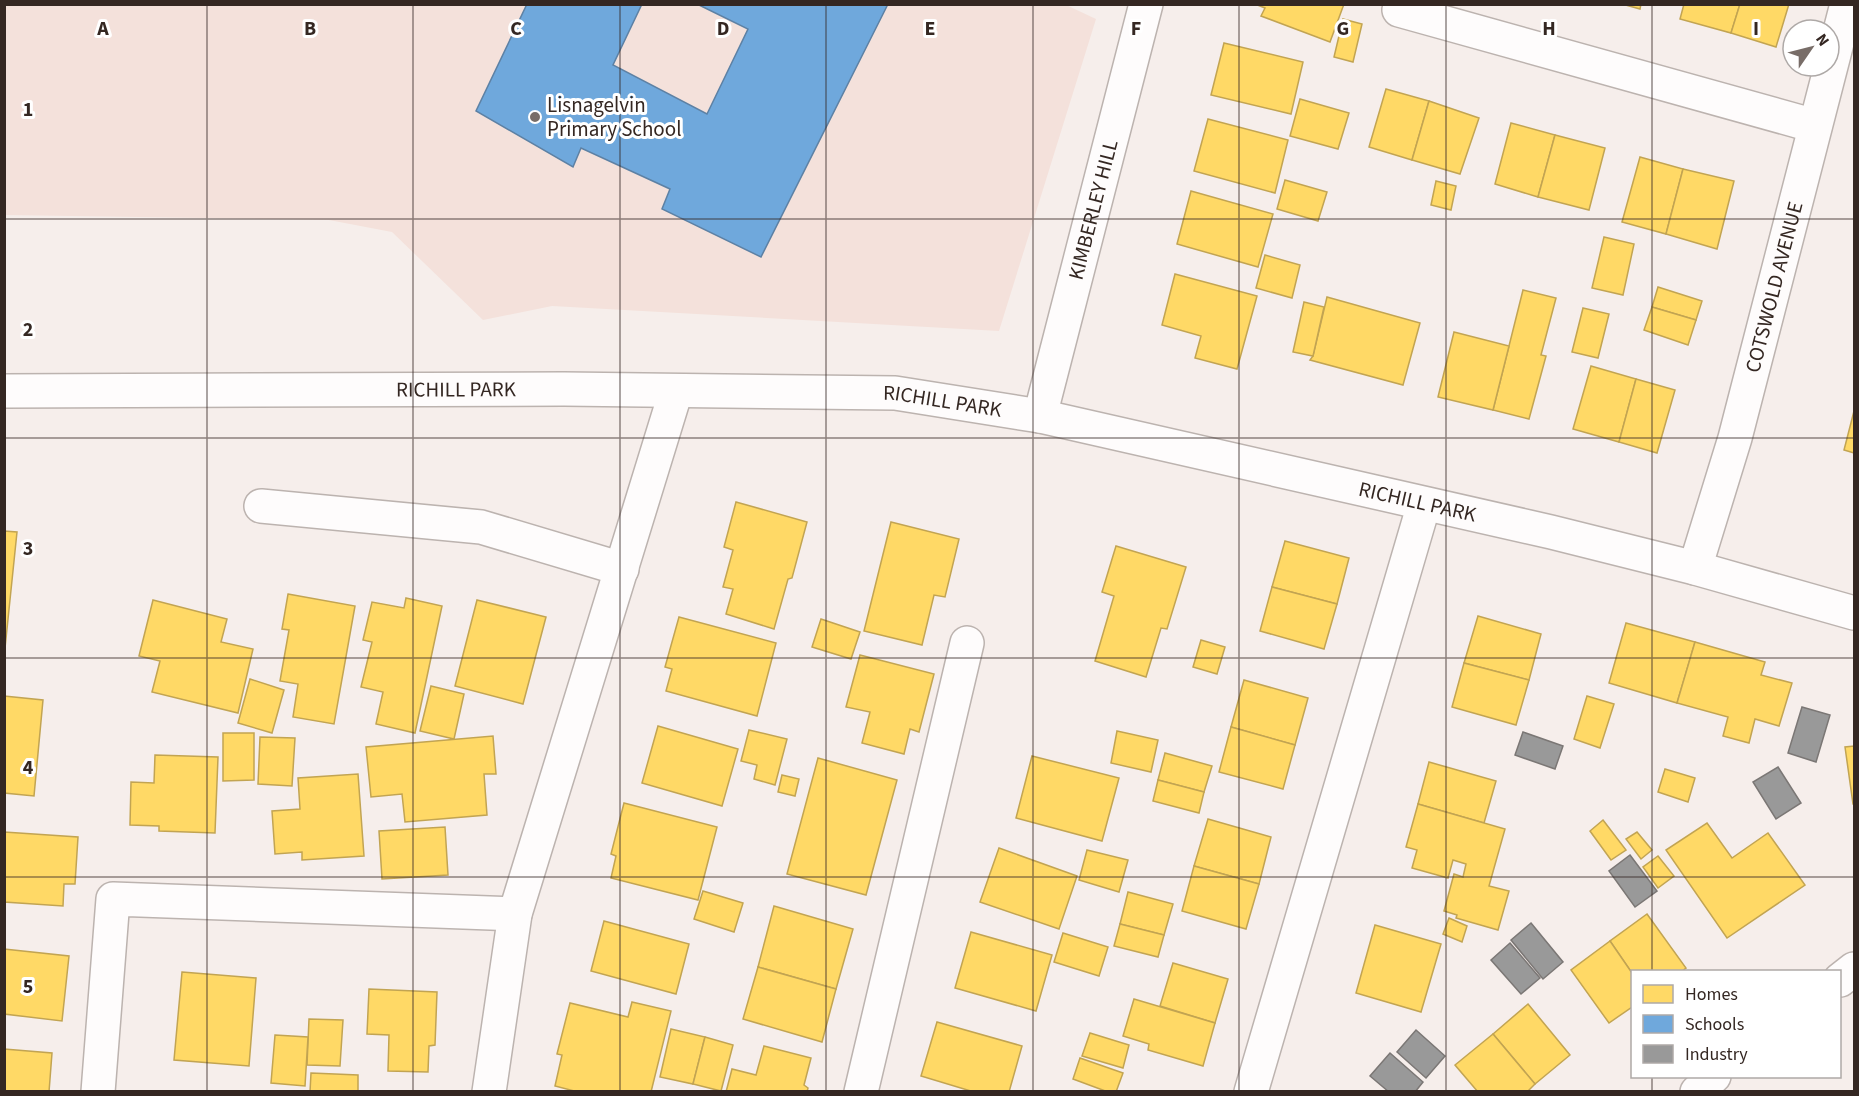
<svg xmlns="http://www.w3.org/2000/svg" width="1859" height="1096" font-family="'Source Sans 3',sans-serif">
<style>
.built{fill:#f4e1db}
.homes{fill:#ffd966;stroke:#c2a452;stroke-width:1.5}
.schools{fill:#6fa8dc;stroke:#5d81a4;stroke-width:1.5}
.industry{fill:#999;stroke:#7b7775;stroke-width:1.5}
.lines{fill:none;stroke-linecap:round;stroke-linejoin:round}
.street-casing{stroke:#bcb3af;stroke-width:36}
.street{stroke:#fefcfc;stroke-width:33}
.grid{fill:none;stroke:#342722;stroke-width:1.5;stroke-opacity:0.55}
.poi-dot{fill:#786d68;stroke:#fff;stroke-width:2}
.labels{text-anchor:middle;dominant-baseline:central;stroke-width:6;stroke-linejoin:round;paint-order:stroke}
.poi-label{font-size:21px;fill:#342722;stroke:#fff;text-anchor:start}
.street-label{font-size:21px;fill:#342722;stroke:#fff}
.grid-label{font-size:20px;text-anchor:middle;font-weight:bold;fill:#342722;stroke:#fff;stroke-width:6;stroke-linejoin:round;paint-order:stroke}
</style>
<rect width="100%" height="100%" fill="#f6eeeb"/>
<path class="built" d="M1064,4L1096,19L999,331L552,306L483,320L392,232L329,220L5,215V5Z"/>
<g class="homes">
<path d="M1255,4H1344L1330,42L1261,16L1265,8Z"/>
<path d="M1622,4H1641L1640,9Z"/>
<path d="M1684,4H1740L1731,33L1680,19Z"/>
<path d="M1740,4H1789L1776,47L1731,33Z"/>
<path d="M1343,19L1362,24L1353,62L1334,57Z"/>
<path d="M1224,43L1303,62L1291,114L1211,95Z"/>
<path d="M1386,89L1429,101L1412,160L1369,147Z"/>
<path d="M1300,99L1349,113L1338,149L1290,136Z"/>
<path d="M1429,101L1479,118L1460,174L1412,160Z"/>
<path d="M1208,119L1288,140L1275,193L1194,171Z"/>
<path d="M1511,123L1555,135L1538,197L1495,184Z"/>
<path d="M1555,135L1605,148L1589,210L1538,197Z"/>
<path d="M1640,157L1683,169L1666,234L1622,222Z"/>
<path d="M1683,169L1734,181L1717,249L1666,234Z"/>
<path d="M1285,180L1327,192L1318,221L1277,209Z"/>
<path d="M1436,181L1456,186L1451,210L1431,205Z"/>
<path d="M1191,191L1273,214L1258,267L1177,244Z"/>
<path d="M1604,237L1634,244L1623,295L1592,288Z"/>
<path d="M1265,255L1300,265L1292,298L1256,288Z"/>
<path d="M1175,274L1257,296L1237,369L1195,358L1201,336L1162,325Z"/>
<path d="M1658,287L1702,301L1696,320L1652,307Z"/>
<path d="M1523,290L1556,298L1541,355L1546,356L1529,419L1493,410Z"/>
<path d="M1327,297L1420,323L1403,385L1310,360L1313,356Z"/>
<path d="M1304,302L1324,307L1313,356L1293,352Z"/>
<path d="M1652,307L1696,320L1688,345L1644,330Z"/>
<path d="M1583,308L1609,314L1598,358L1572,352Z"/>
<path d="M1454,332L1509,346L1493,410L1438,397Z"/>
<path d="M1591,366L1636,379L1619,442L1573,429Z"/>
<path d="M1636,379L1675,390L1657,453L1619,442Z"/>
<path d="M1854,411V453L1844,450Z"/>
<path d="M736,502L807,522L792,578L788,579L774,629L726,614L733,589L723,587L733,550L724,547Z"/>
<path d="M891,522L959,539L945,597L934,595L922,645L864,631Z"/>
<path d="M4,531L17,532L4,658Z"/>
<path d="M1285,541L1349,558L1337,604L1272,587Z"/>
<path d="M1116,546L1186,567L1167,629L1161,628L1146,677L1095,661L1114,596L1102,592Z"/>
<path d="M1272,587L1337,604L1324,649L1260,631Z"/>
<path d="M288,594L355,606L334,724L293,717L298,684L280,681L289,630L282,629Z"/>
<path d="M406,598L442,606L415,733L376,724L383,692L361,687L372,642L363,640L372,602L404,608Z"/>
<path d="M153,600L227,619L221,642L253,649L238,713L152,692L160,661L139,656Z"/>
<path d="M477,600L546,617L523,704L455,686Z"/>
<path d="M1478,616L1541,634L1529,680L1464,663Z"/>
<path d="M679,617L776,643L757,716L666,691L672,669L665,667Z"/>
<path d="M821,619L860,632L851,659L812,647Z"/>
<path d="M1626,623L1695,642L1677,703L1609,683Z"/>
<path d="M1201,640L1225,647L1217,674L1193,667Z"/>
<path d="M1695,642L1765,662L1761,675L1792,683L1779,726L1755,719L1749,743L1723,736L1728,717L1677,703Z"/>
<path d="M860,655L934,674L919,732L910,729L904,754L862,743L870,712L846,707Z"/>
<path d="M1464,663L1529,680L1516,725L1452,707Z"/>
<path d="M250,679L284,690L272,733L238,723Z"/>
<path d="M1244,680L1308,698L1295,745L1231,727Z"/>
<path d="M431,686L464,694L454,739L420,731Z"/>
<path d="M4,696L43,700L34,796L4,793Z"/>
<path d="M1587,696L1614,704L1600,748L1574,739Z"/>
<path d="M658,726L738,749L722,806L642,783Z"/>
<path d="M1231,727L1295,745L1283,789L1219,772Z"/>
<path d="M749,730L787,739L775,785L754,779L757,765L741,761Z"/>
<path d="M1117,731L1158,740L1151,772L1111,763Z"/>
<path d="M223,733H254V780L223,781Z"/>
<path d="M493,736L496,774H484L487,815L405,822L402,794L371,797L366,747Z"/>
<path d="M260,737L295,738L292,786L258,784Z"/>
<path d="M1854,746V804H1853L1845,747Z"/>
<path d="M1165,753L1212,766L1204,792L1158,780Z"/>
<path d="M155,755L218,757L215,833L159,831V826L130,825L131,782L154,783Z"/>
<path d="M1032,756L1119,778L1102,841L1016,818Z"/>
<path d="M818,758L897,780L866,895L787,874Z"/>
<path d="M1429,762L1496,781L1484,823L1418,804Z"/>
<path d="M1665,769L1695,778L1688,802L1658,792Z"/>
<path d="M358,774L364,856L302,860V852L275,854L272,811L300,809L298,778Z"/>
<path d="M782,775L799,779L795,796L778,792Z"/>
<path d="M1158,780L1204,792L1199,813L1153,801Z"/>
<path d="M624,803L717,827L698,900L611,878L616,856L611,854Z"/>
<path d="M1418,804L1505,829L1489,886L1509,891L1498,930L1456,918L1457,915L1444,911L1454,874L1463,877L1466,864L1453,860L1448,878L1412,868L1417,850L1406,847Z"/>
<path d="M1208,819L1271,837L1259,884L1194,866Z"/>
<path d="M1603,820L1626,850L1611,860L1590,831Z"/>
<path d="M1707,823L1732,858L1768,833L1805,885L1727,938L1666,850Z"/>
<path d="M445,827L448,875L382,879L379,831Z"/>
<path d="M4,832L78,837L75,884H64L63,906L4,902Z"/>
<path d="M1637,832L1652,850L1641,859L1626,839Z"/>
<path d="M999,848L1077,876L1059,929L980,902Z"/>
<path d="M1087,850L1128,860L1119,892L1079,880Z"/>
<path d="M1658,856L1674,876L1658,888L1643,867Z"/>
<path d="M1194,866L1259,884L1246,929L1182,911Z"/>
<path d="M703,891L743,903L734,932L694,919Z"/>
<path d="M1128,892L1173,904L1164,935L1120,924Z"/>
<path d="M774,906L853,929L836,989L758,967Z"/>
<path d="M1647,914L1686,968L1681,972L1632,973L1610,941Z"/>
<path d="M1449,918L1467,926L1462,942L1443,934Z"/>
<path d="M604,921L689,944L676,994L591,971Z"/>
<path d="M1120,924L1164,935L1158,957L1114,946Z"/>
<path d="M1375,925L1441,944L1421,1012L1356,993Z"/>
<path d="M971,932L1052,955L1036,1011L955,988Z"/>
<path d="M1063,933L1108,947L1099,976L1054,962Z"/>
<path d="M1610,941L1632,973V1007L1609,1023L1571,970Z"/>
<path d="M4,949L69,956L62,1021L4,1014Z"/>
<path d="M1173,963L1228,979L1215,1023L1160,1006Z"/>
<path d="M758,967L836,989L822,1042L743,1019Z"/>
<path d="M182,972L256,978L249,1066L174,1060Z"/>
<path d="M369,989L437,992L435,1045L429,1046L428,1072L388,1071L389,1035L367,1034Z"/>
<path d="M1134,999L1215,1023L1203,1066L1148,1050L1149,1044L1123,1036Z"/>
<path d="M632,1002L671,1011L651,1092H578L555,1086L562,1055L557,1054L570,1003L628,1017Z"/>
<path d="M1528,1004L1570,1055L1535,1084L1493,1034Z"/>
<path d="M309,1019L343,1020L340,1066L307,1065Z"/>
<path d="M937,1022L1022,1046L1009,1092H974L921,1076Z"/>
<path d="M671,1029L705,1037L693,1084L660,1077Z"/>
<path d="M1090,1033L1129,1045L1123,1068L1082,1056Z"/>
<path d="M1493,1034L1535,1084L1527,1092H1478L1455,1065Z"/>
<path d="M275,1035L308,1037L305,1086L271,1083Z"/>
<path d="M705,1037L733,1045L721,1091L693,1084Z"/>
<path d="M764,1046L811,1058L804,1085L808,1088L807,1092H726L732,1069L756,1075Z"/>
<path d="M4,1049L52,1053L49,1092H4Z"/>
<path d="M1080,1058L1123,1073L1116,1092H1108L1073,1079Z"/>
<path d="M311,1073L358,1075V1092H310Z"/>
</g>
<path class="schools" d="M527,4H642L613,65L707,114L748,29L697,4H888L761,257L662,209L670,189L581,148L573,167L476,111Z"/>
<g class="industry">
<path d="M1802,707L1830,715L1816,762L1788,753Z"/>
<path d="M1523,732L1563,746L1555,769L1515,755Z"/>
<path d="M1778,767L1801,803L1776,819L1753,782Z"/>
<path d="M1630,855L1657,891L1635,907L1609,871Z"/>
<path d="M1531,923L1563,962L1543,979L1511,940Z"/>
<path d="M1510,943L1540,978L1521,994L1491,960Z"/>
<path d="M1416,1030L1445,1056L1426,1078L1397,1052Z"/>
<path d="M1390,1053L1423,1082L1415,1092H1389L1370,1076Z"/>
</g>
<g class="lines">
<defs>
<g id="street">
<path d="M1399,10L1815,126"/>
<path id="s1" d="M4,391L564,389L895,393L1040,416L1551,532L1695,568L1854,613"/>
<path id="s2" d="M1040,416L1146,4"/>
<path d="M261,506L481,527L622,569"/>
<path id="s3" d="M1695,568L1735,438L1847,4"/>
<path d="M1840,980L1854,969"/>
<path d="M98,1092L113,899L515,914"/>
<path d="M489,1092L515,914L676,391"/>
<path d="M861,1092L967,643"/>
<path d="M1251,1092L1424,504"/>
<path d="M1697,1092L1714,1076"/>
</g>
</defs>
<use href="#street" class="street-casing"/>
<use href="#street" class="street"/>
</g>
<path class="grid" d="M207,4V1092M413,4V1092M620,4V1092M826,4V1092M1033,4V1092M1239,4V1092M1446,4V1092M1652,4V972M4,219H1854M4,438H1854M4,658H1854M4,877H1854M1652,1076V1092"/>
<circle class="poi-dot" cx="535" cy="117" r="6"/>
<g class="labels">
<g class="poi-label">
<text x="547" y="105">Lisnagelvin<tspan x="547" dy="24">Primary School</tspan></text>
</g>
<g class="street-label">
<text stroke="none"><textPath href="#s2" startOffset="213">KIMBERLEY HILL</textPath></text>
<text stroke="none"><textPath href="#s3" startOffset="292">COTSWOLD AVENUE</textPath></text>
<text stroke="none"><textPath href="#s1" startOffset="452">RICHILL PARK</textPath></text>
<text stroke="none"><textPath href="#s1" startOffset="939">RICHILL PARK</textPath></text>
<text stroke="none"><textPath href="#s1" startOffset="1425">RICHILL PARK</textPath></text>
</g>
</g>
<g class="grid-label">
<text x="103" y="35">A</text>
<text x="310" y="35">B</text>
<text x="516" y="35">C</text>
<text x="723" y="35">D</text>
<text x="930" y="35">E</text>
<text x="1136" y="35">F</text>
<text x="1343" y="35">G</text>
<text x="1549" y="35">H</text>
<text x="1756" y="35">I</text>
<text x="28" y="116">1</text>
<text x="28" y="336">2</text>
<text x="28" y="555">3</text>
<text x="28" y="774">4</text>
<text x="28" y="993">5</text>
</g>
<rect width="1859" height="1096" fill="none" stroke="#342722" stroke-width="12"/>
<rect x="1631" y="970" width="210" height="108" fill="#ffffff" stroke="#aea9a7" stroke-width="1.5"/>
<rect x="1643" y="985" width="30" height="18" fill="#ffd966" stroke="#aea9a7" stroke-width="1.5"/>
<text x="1685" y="1000" font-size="18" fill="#342722">Homes</text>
<rect x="1643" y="1015" width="30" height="18" fill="#6fa8dc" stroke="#aea9a7" stroke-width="1.5"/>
<text x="1685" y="1030" font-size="18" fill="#342722">Schools</text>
<rect x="1643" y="1045" width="30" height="18" fill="#999999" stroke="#aea9a7" stroke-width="1.5"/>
<text x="1685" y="1060" font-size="18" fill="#342722">Industry</text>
<g transform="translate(1811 48) rotate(55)"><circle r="28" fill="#ffffff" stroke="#aea9a7" stroke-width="1.5"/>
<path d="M0-4.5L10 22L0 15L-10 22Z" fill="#786d68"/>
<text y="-9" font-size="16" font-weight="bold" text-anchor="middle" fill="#342722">N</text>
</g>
</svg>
